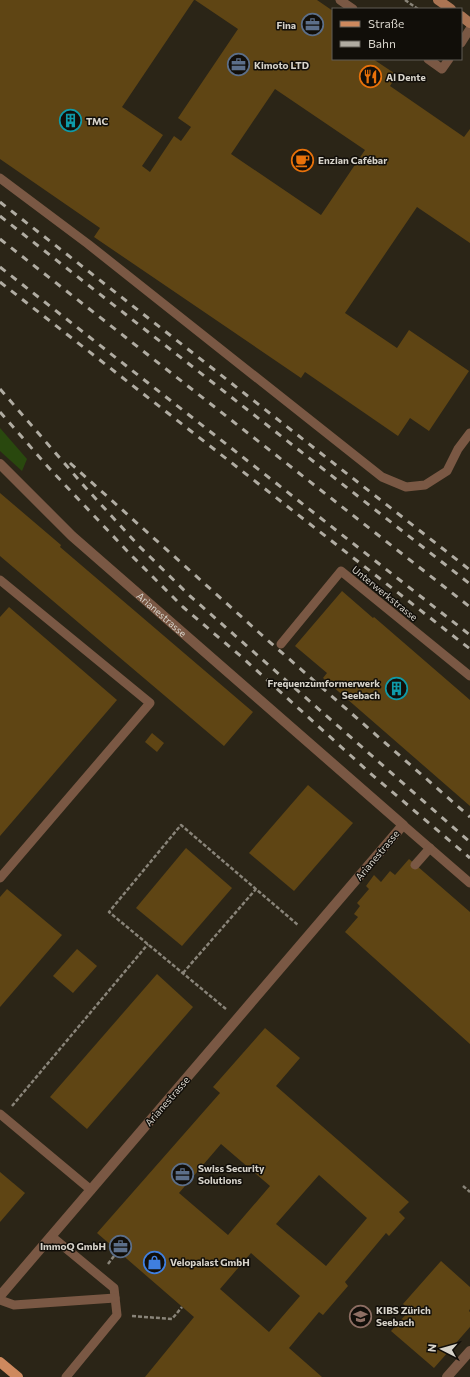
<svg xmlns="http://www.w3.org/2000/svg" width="470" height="1377" font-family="Commissioner,sans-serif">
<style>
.green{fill:#29480e}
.building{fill:#5f4514;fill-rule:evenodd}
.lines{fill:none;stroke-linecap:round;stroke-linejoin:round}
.path{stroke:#898479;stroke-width:2.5;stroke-dasharray:4 2;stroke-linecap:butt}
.lane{stroke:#7a5844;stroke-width:9}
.street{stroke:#7a5844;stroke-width:10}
.secondary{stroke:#aa7453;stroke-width:10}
.primary{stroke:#ce895e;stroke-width:10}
.rail{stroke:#b0aca2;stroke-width:3;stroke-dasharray:7 7;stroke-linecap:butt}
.labels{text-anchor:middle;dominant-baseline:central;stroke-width:3;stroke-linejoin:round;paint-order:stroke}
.poi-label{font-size:10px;font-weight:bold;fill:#d7d3ca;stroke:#110e09;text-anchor:start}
.street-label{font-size:10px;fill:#d7d3ca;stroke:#110e09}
</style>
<rect width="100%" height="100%" fill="#2b2517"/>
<path class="green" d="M0,428L27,459L22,471L0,451Z"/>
<g class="building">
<path d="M0,0H194L122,107L163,135L142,166L150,172L174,136L181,141L191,127L178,118L238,29L195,0H317L333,11V59H373L397,75L390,86L464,137L470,129V243L417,207L345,313L397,348L409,330L469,371L429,431L410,418L398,436L305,372L301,378L94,237L100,228L0,159ZM275,89L365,150L321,215L231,154Z"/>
<path d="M0,493L61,545L60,547L253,712L224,746L0,556Z"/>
<path d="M342,591L373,618L374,617L470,700V806L323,678L327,673L295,646Z"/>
<path d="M9,607L117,700L0,836V617Z"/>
<path d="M152,733L164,743L157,752L145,742Z"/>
<path d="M308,785L353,823L294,891L249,853Z"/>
<path d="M186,848L232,888L182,946L136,908Z"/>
<path d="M409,859L470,912V1044L345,932L358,917L354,914L360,906L357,903L369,889L366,886L374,875L381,882L390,871L395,875Z"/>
<path d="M7,889L62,935L0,1007V897Z"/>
<path d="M77,949L97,966L73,993L53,976Z"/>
<path d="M157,974L193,1007L87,1129L50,1097Z"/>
<path d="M265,1028L300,1058L276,1086L409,1202L399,1212L405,1218L389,1236L386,1233L345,1282L348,1286L323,1315L319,1312L289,1348L322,1377H145L194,1317L97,1233L220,1093L213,1087ZM221,1144L270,1186L228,1235L179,1193ZM319,1175L367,1218L326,1266L276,1224ZM251,1253L300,1296L269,1332L220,1289Z"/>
<path d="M0,1172L25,1193L0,1222Z"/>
<path d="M441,1261L470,1287V1309L469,1311L470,1312V1327L434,1368L391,1331L410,1310L403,1304Z"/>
</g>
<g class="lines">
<g class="path">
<path d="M405,0L418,9"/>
<path d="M183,973L256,889"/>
<path d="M226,1009L109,912L181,825L298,925"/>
<path d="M12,1106L148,944"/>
<path d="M463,1186L470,1192"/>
<path d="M108,1264L117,1252"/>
<path d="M132,1316L172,1319L182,1307"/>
</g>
<g class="lane">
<path d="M340,0L353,9"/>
<path d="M461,43L470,29"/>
<path d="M428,59L442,69L449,59"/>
<path d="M0,178L88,244L382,477L406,487L425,485L447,471L458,449L470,433"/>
<path d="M0,580L150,703L0,878"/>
<path d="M281,644L341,571L470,676"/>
<path d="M403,825L470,883"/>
<path d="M415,865L430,848"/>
<path d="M0,1114L91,1190"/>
<path d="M51,1236L114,1288L117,1315L66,1377"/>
<path d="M0,1300L14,1305L115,1298"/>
</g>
<g class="street">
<path id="s1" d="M0,464L72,536L403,825L0,1296"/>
<path d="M447,1377L470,1351"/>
</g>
<g class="secondary">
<path d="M438,0L451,9"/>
<path d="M461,16L470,23"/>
</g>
<path class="primary" d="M0,1362L18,1377"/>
<g class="rail">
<path d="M0,202L470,570"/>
<path d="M0,216L470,584"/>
<path d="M0,239L470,607"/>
<path d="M0,267L470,635"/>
<path d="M0,282L470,649"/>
<path d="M0,389L85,487L139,546L190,596L470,842"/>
<path d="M0,412L49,468L130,554L183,607L244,659L370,773L470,858"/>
<path d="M70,463L264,637L470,817"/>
</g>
</g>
<defs>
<symbol id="office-ring" viewBox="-11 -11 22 22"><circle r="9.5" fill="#110e09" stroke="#5c6f8a" stroke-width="1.5"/><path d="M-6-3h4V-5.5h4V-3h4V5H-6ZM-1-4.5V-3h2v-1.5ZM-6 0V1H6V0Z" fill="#5c6f8a"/></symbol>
<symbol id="restaurant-ring" viewBox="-11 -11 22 22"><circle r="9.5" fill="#110e09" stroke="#e8710a" stroke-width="1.5"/><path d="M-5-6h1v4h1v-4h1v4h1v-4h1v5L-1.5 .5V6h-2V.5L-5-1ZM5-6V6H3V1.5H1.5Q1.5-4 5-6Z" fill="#e8710a"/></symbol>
<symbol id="building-ring" viewBox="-11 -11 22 22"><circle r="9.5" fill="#110e09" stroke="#0f9aa8" stroke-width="1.5"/><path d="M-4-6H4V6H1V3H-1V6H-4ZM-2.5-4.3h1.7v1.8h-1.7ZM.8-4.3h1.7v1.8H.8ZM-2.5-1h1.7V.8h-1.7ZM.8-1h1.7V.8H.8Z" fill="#0f9aa8"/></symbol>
<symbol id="cafe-ring" viewBox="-11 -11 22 22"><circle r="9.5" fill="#110e09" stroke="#e8710a" stroke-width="1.5"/><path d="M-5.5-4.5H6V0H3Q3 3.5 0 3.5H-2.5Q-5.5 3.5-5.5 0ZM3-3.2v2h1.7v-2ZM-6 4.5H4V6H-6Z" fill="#e8710a"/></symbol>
<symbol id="shop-ring" viewBox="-11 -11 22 22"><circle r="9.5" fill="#110e09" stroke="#3f7fe0" stroke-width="1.5"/><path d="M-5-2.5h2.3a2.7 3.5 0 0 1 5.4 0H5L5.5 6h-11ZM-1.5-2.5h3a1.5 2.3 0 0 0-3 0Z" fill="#3f7fe0"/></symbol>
<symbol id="school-ring" viewBox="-11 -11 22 22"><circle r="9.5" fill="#110e09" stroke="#8d6e63" stroke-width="1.5"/><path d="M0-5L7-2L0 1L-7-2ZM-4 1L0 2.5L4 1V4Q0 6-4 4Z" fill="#8d6e63"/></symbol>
</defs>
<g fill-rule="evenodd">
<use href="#office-ring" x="300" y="12" width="25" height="25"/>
<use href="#office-ring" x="226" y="52" width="25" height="25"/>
<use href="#restaurant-ring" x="358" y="64" width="25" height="25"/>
<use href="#building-ring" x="58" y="108" width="25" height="25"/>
<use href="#cafe-ring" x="290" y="148" width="25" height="25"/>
<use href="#building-ring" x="384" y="676" width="25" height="25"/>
<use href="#office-ring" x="170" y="1162" width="25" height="25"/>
<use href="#office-ring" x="108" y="1234" width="25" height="25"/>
<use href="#shop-ring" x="142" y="1250" width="25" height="25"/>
<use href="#school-ring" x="348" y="1304" width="25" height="25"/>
</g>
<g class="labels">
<g class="poi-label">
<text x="296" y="25" text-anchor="end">Fina</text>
<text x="254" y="65">Kimoto LTD</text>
<text x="386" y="77">Al Dente</text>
<text x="86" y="121">TMC</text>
<text x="318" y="160">Enzian Cafébar</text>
<text x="380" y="683" text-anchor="end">Frequenzumformerwerk<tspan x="380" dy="12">Seebach</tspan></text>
<text x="198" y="1168">Swiss Security<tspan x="198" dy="12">Solutions</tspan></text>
<text x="106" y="1246" text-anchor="end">ImmoQ GmbH</text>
<text x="170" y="1262">Velopalast GmbH</text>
<text x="376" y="1310">KIBS Zürich<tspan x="376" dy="12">Seebach</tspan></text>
</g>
<g class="street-label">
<text transform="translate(385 593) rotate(39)">Unterwerkstrasse</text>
<text stroke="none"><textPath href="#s1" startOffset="221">Arianestrasse</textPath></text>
<text transform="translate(377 855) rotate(-50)">Arianestrasse</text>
<text transform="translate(167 1101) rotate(-49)">Arianestrasse</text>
</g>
</g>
<rect x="332" y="8" width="130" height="52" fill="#110e09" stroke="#605d56"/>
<rect x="340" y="21" width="20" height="6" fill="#ce895e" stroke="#605d56"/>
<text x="368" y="28" font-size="12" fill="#d7d3ca">Straße</text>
<rect x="340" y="41" width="20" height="6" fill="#b0aca2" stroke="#605d56"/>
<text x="368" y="48" font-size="12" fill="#d7d3ca">Bahn</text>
<g transform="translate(442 1349) rotate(276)" stroke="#110e09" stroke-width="3" paint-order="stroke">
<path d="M0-3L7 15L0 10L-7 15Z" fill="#d7d3ca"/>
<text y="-6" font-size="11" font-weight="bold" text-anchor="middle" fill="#d7d3ca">N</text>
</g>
</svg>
